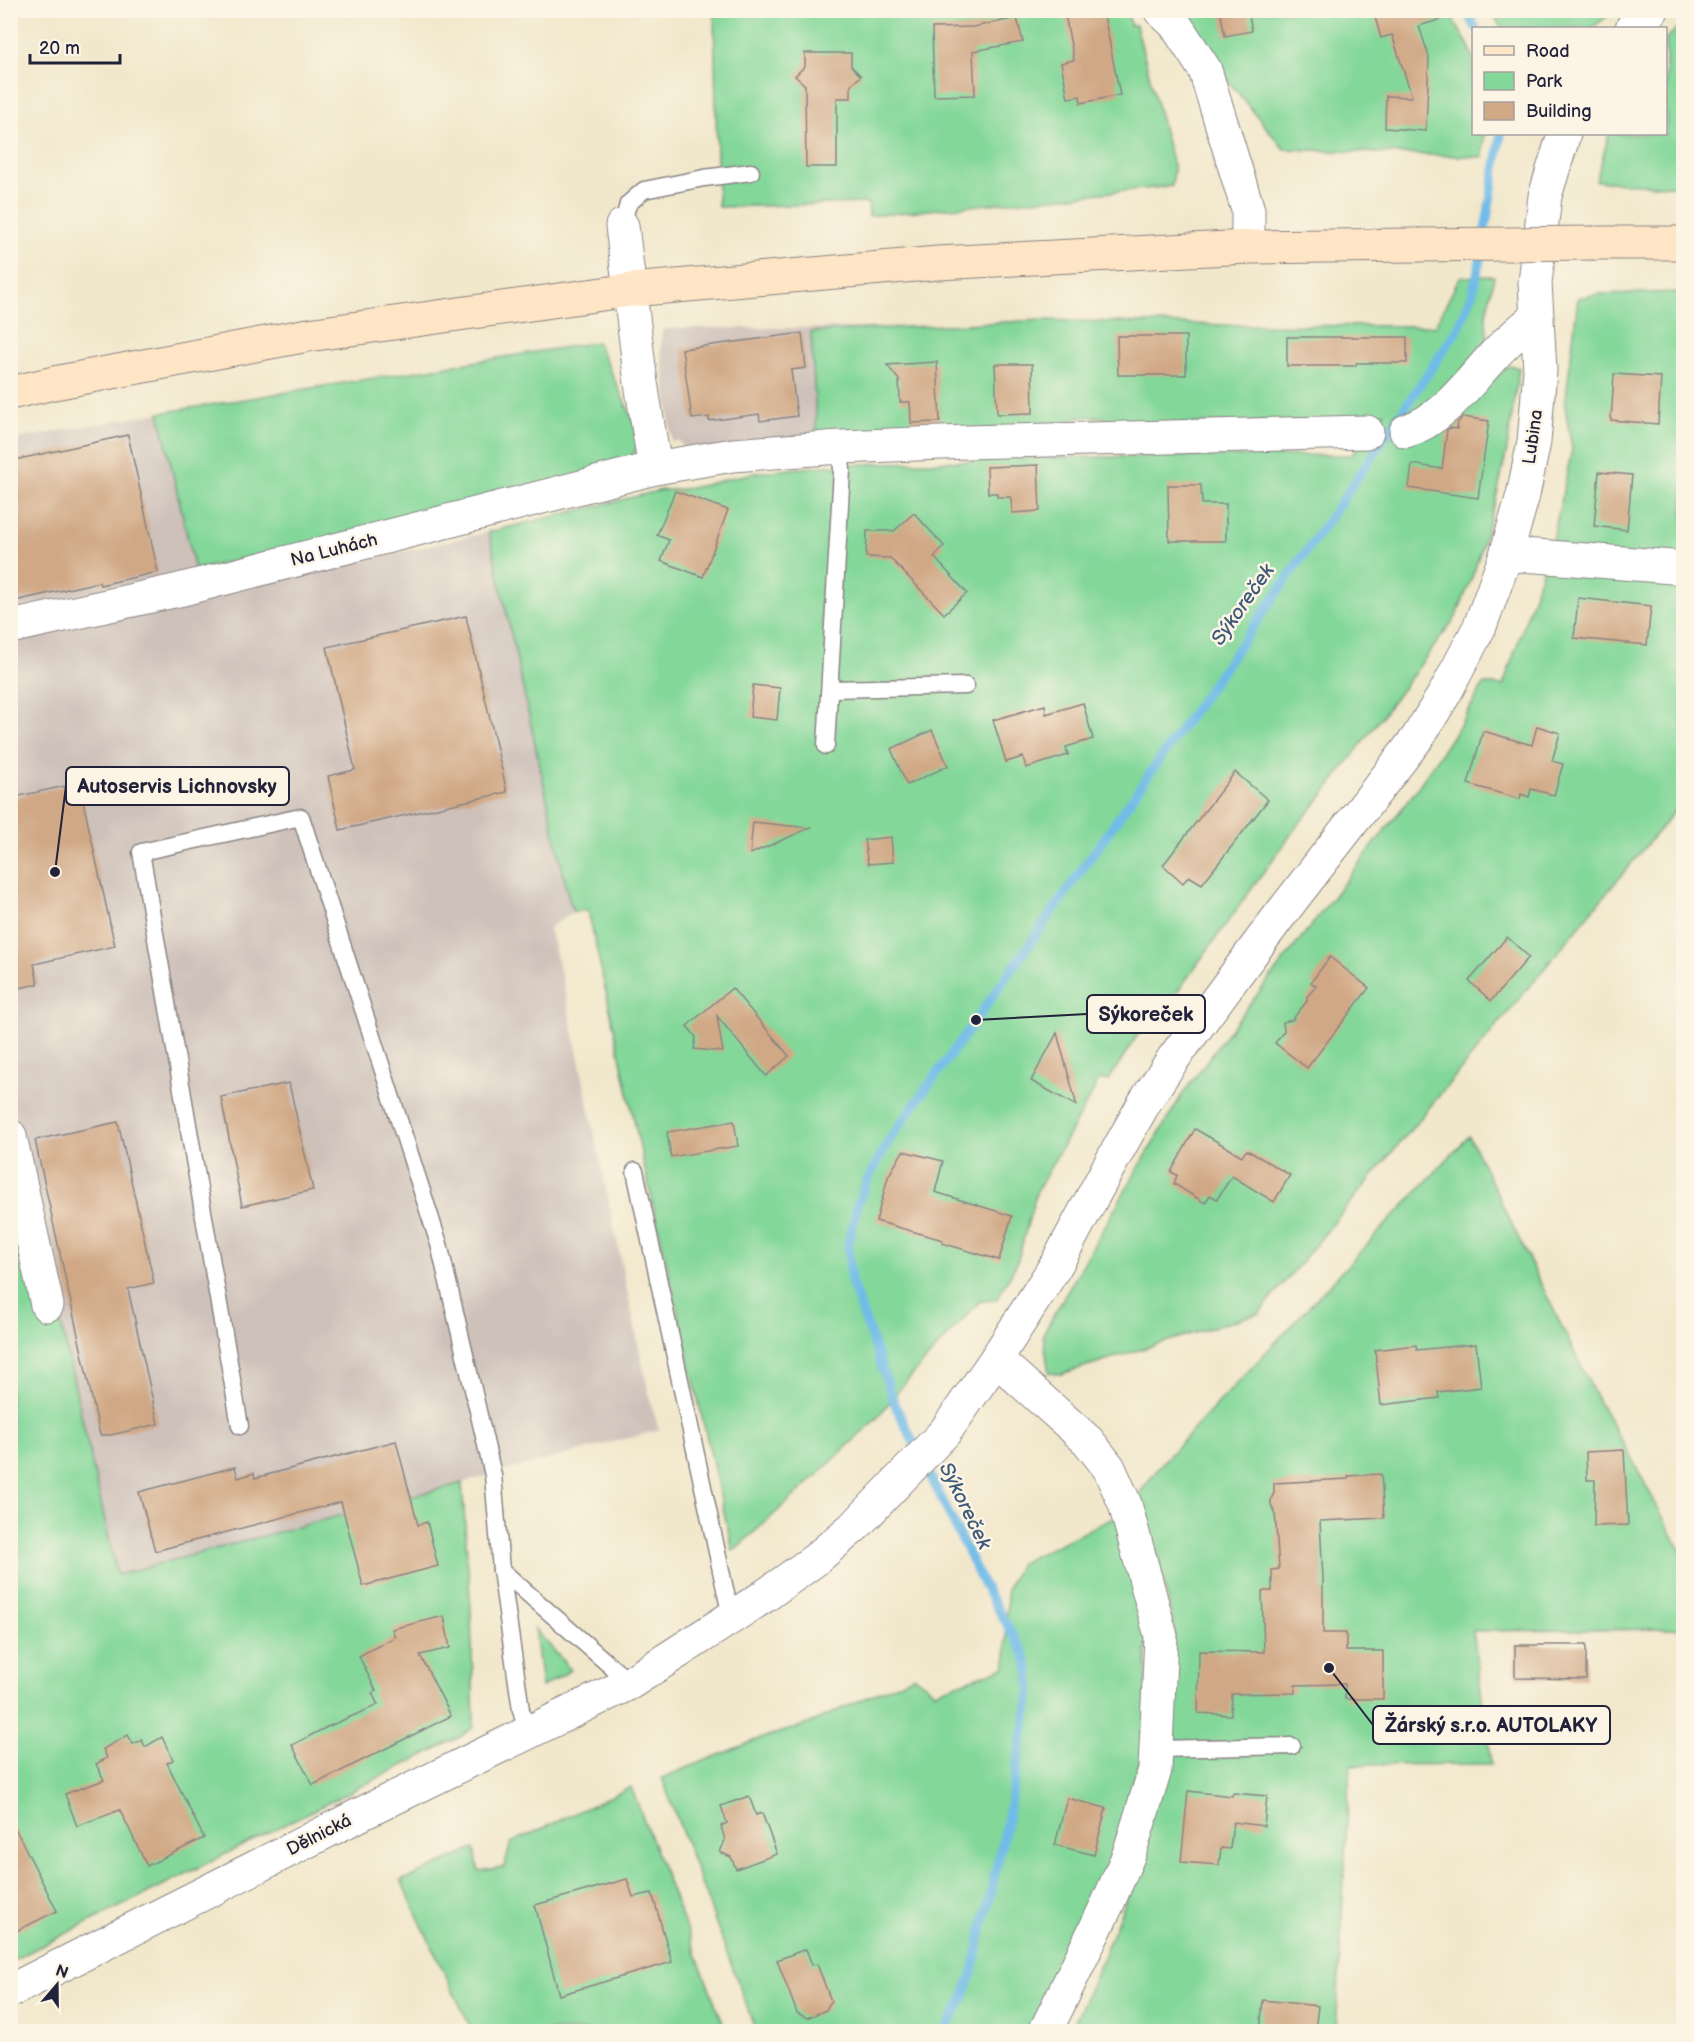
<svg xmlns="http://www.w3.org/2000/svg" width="1694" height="2042" font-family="'Balsamiq Sans',sans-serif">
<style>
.industrial{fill:#cec1ba}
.green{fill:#82d799;stroke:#527c6a;stroke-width:1.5}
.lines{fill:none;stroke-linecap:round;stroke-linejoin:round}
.stream{stroke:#6fbbe8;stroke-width:9}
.building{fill:#d0a885}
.service-casing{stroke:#8a8483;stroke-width:19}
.minor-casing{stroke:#8a8483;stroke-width:35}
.secondary-casing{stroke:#8a8483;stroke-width:35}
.service{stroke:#fff;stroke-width:16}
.minor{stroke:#fff;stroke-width:33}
.secondary{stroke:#fee5c5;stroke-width:33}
.secondary-bridge-casing{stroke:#8a8483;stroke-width:35;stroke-linecap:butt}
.secondary-bridge{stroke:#fee5c5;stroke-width:33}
.labels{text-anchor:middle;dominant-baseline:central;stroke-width:5;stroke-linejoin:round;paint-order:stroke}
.street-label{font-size:18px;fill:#22223b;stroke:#fcf5e5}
.water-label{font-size:20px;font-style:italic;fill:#3d5878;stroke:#fcf5e5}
.leader{fill:none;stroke:#22223b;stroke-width:2}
.callout-dot{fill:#22223b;stroke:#fcf5e5;stroke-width:2}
.callout{fill:#fcf5e5;stroke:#22223b;stroke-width:2}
.callout-label{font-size:20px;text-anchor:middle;font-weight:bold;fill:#22223b}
</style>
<rect width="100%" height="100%" fill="#fcf5e5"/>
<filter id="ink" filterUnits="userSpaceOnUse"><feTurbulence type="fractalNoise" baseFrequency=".0167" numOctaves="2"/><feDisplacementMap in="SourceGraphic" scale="12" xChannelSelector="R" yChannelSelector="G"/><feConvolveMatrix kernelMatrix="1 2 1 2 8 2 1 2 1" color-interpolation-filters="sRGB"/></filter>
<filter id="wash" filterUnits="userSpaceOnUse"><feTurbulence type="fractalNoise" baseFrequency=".008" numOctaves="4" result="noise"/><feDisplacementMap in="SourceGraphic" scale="24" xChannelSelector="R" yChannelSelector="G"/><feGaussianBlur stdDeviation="1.35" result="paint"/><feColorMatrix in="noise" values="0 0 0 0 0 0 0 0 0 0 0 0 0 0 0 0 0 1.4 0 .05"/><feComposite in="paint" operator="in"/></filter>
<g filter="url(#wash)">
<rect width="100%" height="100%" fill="#f1e7cb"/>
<g class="industrial">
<path d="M679,328H877L811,332L817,436L689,455L678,440L672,442L661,350L662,330Z"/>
<path d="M159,413L195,570L11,610L10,440Z"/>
<path d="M489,532L567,891L573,912L549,928L562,978L650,1400L659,1430L117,1575L11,1097L10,641Z"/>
</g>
<g class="green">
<path d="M714,11H1128L1130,25H1136L1174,169L1172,186L869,216L868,203L718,207Z"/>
<path d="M1181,11H1448L1469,46L1473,57L1474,134H1484L1483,157L1284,149L1207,55Z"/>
<path d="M1492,11H1614L1592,28H1501Z"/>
<path d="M1683,24V187L1596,181L1609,134H1666V38Z"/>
<path d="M1494,276L1486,316L1487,339L1438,403L1406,425H1379L1385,411L1378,419L1354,421L1112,425L1103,417H1077L1067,425L817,436L811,332L1043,320L1222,325L1435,326L1460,277Z"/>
<path d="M1683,292V801L1259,1313L1061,1374L1049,1373L1043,1334L1129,1184L1182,1095L1228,1032L1414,793L1460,725L1484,684L1503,686L1552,543L1572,449L1565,406L1578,298L1600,294Z"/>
<path d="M597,342L641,437L628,469L195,570L159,413Z"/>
<path d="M1510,365L1519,368L1507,449L1495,503L1474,572L1456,617L1327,790L1297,826L1167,1006L1160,1000L1108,1081L1100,1079L1036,1193L1017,1263L996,1300L980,1301L903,1385L878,1417L811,1481L733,1551L645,1170L588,910L573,912L567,891L489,532L662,490C694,492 729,476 761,472C836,463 911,462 986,461L993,458L1352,455L1364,439L1373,437L1405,436L1456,412Z"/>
<path d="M1469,1136L1597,1399L1626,1448L1683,1555V1629L1473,1631L1491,1764L1350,1765L1336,2031L1062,2032L1065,2026L1074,2023L1093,1982L1124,1905L1175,1633L1155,1543L1139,1494L1163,1462Z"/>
<path d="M10,1182L57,1306L117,1575L462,1483L471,1610L474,1727L460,1737L11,1961Z"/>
<path d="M1117,1516L1145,1610L1148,1733L1108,1867L1029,2031H756L662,1778L756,1740L808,1724L914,1676L935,1692L1006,1667L1007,1589L1020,1563Z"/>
<path d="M535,1629L571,1670L542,1687Z"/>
<path d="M631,1787L726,2031H472L401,1881L474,1849L479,1871L504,1867L511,1843Z"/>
</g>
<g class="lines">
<g class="stream">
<path d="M1465,10L1476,28"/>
<path d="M918,1451L896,1407L851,1281L848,1244L858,1203L867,1181L891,1137L976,1020L1334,512L1458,329L1472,295L1480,261L1501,134"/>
<path d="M924,1463L984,1586L1024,1653L1029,1670L1031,1689L1006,1826L972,1974L962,2000L944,2032"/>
</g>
</g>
<g id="blocks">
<g class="building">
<path d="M1088,10H1103L1120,95L1081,103L1080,96L1068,98L1061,63L1074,60L1065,15Z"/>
<path d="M1220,10H1248L1252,31L1225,36Z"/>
<path d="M1373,10H1452V16L1419,26L1429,57L1426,131L1385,128L1386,96L1412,97L1392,35L1381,38Z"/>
<path d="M1017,18L1023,42L973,51L975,95L934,96L932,28L973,27Z"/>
<path d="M805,53H851V66L861,76L851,85V98H837V167H806L805,85L795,76L805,66Z"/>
<path d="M802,333L806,368L791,370L797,416L760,421L759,414L709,421V417L692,419L682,349Z"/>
<path d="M1117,336H1186V375H1118Z"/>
<path d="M1287,337H1407V363H1356V366H1287Z"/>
<path d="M937,362L940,422L911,423L910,402H900L899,380L887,365Z"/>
<path d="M995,364H1032L1033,413L997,414Z"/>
<path d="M1614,374L1661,377L1658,424L1611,420Z"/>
<path d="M1463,417L1489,421L1478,498L1409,488L1412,464L1442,469L1447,430L1450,428L1457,429L1458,422Z"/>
<path d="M128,435L158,572L100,585L99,582L10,602V461Z"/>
<path d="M1038,465L1040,511L1012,513L1011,497H997V493H988L987,467Z"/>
<path d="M1599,472L1632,475L1627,530L1594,526Z"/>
<path d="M1168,485H1201L1202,504H1226V541H1169Z"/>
<path d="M675,491L728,510L703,577L661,561L669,540L657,535Z"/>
<path d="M914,513L944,546L934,557L967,593L944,614L890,558L866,557L867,531H894Z"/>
<path d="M1578,598L1651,606L1647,645L1574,638Z"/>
<path d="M466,616L507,792L340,830L328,776L355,770L327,647Z"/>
<path d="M753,685L780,688L777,720L750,717Z"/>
<path d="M1083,703L1093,739L1066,747L1068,755L1026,768L1023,757L1006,762L993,720L1045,705L1046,714Z"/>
<path d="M1537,726L1560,733L1552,761L1563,764L1554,795L1531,789L1529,797L1521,794L1520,799L1468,784L1483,731L1532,745Z"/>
<path d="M932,730L948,766L907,785L891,749Z"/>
<path d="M1235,772L1268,800L1202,884L1189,876L1183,883L1163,865Z"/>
<path d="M79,783L115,946L34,964L38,984L10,990V798Z"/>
<path d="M753,822L810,828L750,854Z"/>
<path d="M891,837L893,862L868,864L864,840Z"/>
<path d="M1507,937L1529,957L1491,1001L1469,981Z"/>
<path d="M1330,957L1369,988L1307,1068L1275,1043L1284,1031L1283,1022L1292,1020L1307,1001V997L1316,986L1311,982Z"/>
<path d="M732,988L789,1056L766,1076L717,1016L723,1052L694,1049L696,1037L687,1026Z"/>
<path d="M1057,1033L1077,1106L1031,1081Z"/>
<path d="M289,1083L313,1190L242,1206L221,1097Z"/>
<path d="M734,1121L738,1146L671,1157L667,1132Z"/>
<path d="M118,1122L154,1283L128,1289L158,1424L111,1435H100L35,1140Z"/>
<path d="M1195,1129L1242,1156L1247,1150L1290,1175L1274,1202L1232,1176L1217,1199L1210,1195L1205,1203L1174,1184L1177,1175L1171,1172Z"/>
<path d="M903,1151L943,1161L935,1192L1012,1216L999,1260L942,1243L943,1240L876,1221L888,1177Z"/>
<path d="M1476,1344L1481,1387L1438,1392L1439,1398L1381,1405L1375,1350L1416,1345L1417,1350Z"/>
<path d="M396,1441L418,1525L427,1522L438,1566L363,1586L341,1502L155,1551L139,1492L235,1467L238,1478L254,1473L255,1478Z"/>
<path d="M1624,1450L1628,1525L1594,1526L1595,1480H1587L1586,1452Z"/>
<path d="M1381,1474L1384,1518L1320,1521L1323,1579V1633H1346V1651H1383V1699H1345V1684L1295,1685V1693L1232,1694L1231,1715L1198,1713L1199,1651L1264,1652L1262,1591H1272V1570L1279,1569L1275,1512L1271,1506V1499L1274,1493V1483L1348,1479V1476Z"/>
<path d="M444,1616L450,1648L420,1655L451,1716L313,1785L292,1745L327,1727L378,1705L372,1693L376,1691L359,1656L395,1637L392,1629Z"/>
<path d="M1515,1645H1586V1679L1515,1678Z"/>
<path d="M128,1735L133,1744L142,1740L145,1747L162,1737L173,1760L167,1763L204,1838L147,1866L120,1810L77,1826L65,1794L104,1780L96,1764L107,1758L103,1749Z"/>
<path d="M1188,1791L1232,1796L1233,1793L1267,1796L1264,1826L1233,1822L1230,1849L1221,1848L1219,1865L1181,1862Z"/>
<path d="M749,1796L756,1815L762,1813L777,1854L736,1869L731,1857L720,1852L725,1840L721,1826L727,1823L721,1806Z"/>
<path d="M1067,1798L1106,1808L1094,1855L1055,1845Z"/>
<path d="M10,1818L57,1911L10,1934Z"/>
<path d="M627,1879L633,1897L652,1893L672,1962L559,1995L535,1905Z"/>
<path d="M806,1949L812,1965L817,1964L831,2001L826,2010L807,2018L797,2013L777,1960Z"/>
<path d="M1263,2000L1318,2006L1315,2031H1260Z"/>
</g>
</g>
</g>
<g filter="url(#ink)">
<use href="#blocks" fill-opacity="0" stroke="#8a8483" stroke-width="1.5"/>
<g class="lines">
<defs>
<g id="service">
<path d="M622,226L628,204L644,190L704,178L751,172"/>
<path d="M830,689L966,686"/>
<path d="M826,746L842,470L840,447"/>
<path d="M635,1171L731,1617"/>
<path d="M240,1426L141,852L301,817L439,1244L493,1475L501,1570L521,1710L527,1732"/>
<path d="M501,1570L630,1683"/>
<path d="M1157,1749L1292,1746"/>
</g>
<g id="minor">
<path d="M1160,10L1175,24L1205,70L1248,210V247"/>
<path d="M1632,28L1652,10"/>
<path d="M622,226L641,383L655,468"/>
<path d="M1406,431C1446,419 1472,377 1501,348C1512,337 1524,327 1536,317"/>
<path d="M1506,555L1537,556L1684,568"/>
<path d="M10,627L179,590L655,468L733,455L840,447L967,442L1367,432"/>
<path d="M10,1136L47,1305"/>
<path d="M996,1359L1088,1441L1109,1468L1125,1504L1161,1636L1155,1770L1129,1854L1107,1905L1045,2032"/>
<path d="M10,1991L367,1811L630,1683L766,1595L815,1560L857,1524L945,1432L996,1359L1056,1265L1114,1157L1146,1100L1173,1059L1277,919L1418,737L1445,693L1480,626L1506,555L1523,495L1534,442L1540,370L1535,283L1545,196L1564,134"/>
</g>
<g id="secondary">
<path d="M1594,243H1684"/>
<path d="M10,393L54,383L308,335L631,290L938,263L1248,247L1417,245"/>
</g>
</defs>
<use href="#service" class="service-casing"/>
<use href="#minor" class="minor-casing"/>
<use href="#secondary" class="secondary-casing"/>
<use href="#service" class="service"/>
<use href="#minor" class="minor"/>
<use href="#secondary" class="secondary"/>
<defs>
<path id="secondary-bridge" d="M1417,245L1594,243"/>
</defs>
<use href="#secondary-bridge" class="secondary-bridge-casing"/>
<use href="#secondary-bridge" class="secondary-bridge"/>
</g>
</g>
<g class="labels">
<g class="street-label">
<text transform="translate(1533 437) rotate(-82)">Lubina</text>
<text transform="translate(334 550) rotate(-14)">Na Luhách</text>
<text transform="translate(319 1835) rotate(-27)">Dělnická</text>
</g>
<g class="water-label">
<text transform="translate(1243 605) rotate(-55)">Sýkoreček</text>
<text transform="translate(965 1506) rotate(64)">Sýkoreček</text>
</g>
</g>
<path class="leader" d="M55 872L66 786M976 1020L1087 1014M1329 1668L1373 1725"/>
<g class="callout-dot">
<circle cx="55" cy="872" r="6"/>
<circle cx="976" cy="1020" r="6"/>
<circle cx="1329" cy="1668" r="6"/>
</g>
<g class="callout">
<rect x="66" y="767" width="223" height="38" rx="6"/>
<rect x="1087" y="995" width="118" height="38" rx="6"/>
<rect x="1373" y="1706" width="237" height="38" rx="6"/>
</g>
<g class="callout-label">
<text x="177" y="793">Autoservis Lichnovsky</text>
<text x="1146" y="1021">Sýkoreček</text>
<text x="1491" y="1732">Žárský s.r.o. AUTOLAKY</text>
</g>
<rect width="1694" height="2042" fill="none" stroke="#fcf5e5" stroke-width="36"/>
<rect x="1472" y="27" width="195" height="108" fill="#fcf5e5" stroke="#a5a1a1" stroke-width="1.5"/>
<rect x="1484" y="46" width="30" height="9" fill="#fee5c5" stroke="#a5a1a1" stroke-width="1.5"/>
<text x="1526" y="57" font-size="18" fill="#22223b">Road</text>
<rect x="1484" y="72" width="30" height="18" fill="#82d799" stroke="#a5a1a1" stroke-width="1.5"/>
<text x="1526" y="87" font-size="18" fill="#22223b">Park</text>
<rect x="1484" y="102" width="30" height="18" fill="#d0a885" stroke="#a5a1a1" stroke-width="1.5"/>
<text x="1526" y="117" font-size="18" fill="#22223b">Building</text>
<g transform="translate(57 1985) rotate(20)" stroke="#fcf5e5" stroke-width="4.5" paint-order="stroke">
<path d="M0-4.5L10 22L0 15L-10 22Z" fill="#22223b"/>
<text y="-9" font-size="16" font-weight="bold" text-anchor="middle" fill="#22223b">N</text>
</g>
<path d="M30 54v9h90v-9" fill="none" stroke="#22223b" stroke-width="3"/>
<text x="39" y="54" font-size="18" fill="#22223b" stroke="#fcf5e5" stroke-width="4.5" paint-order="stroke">20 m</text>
</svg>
